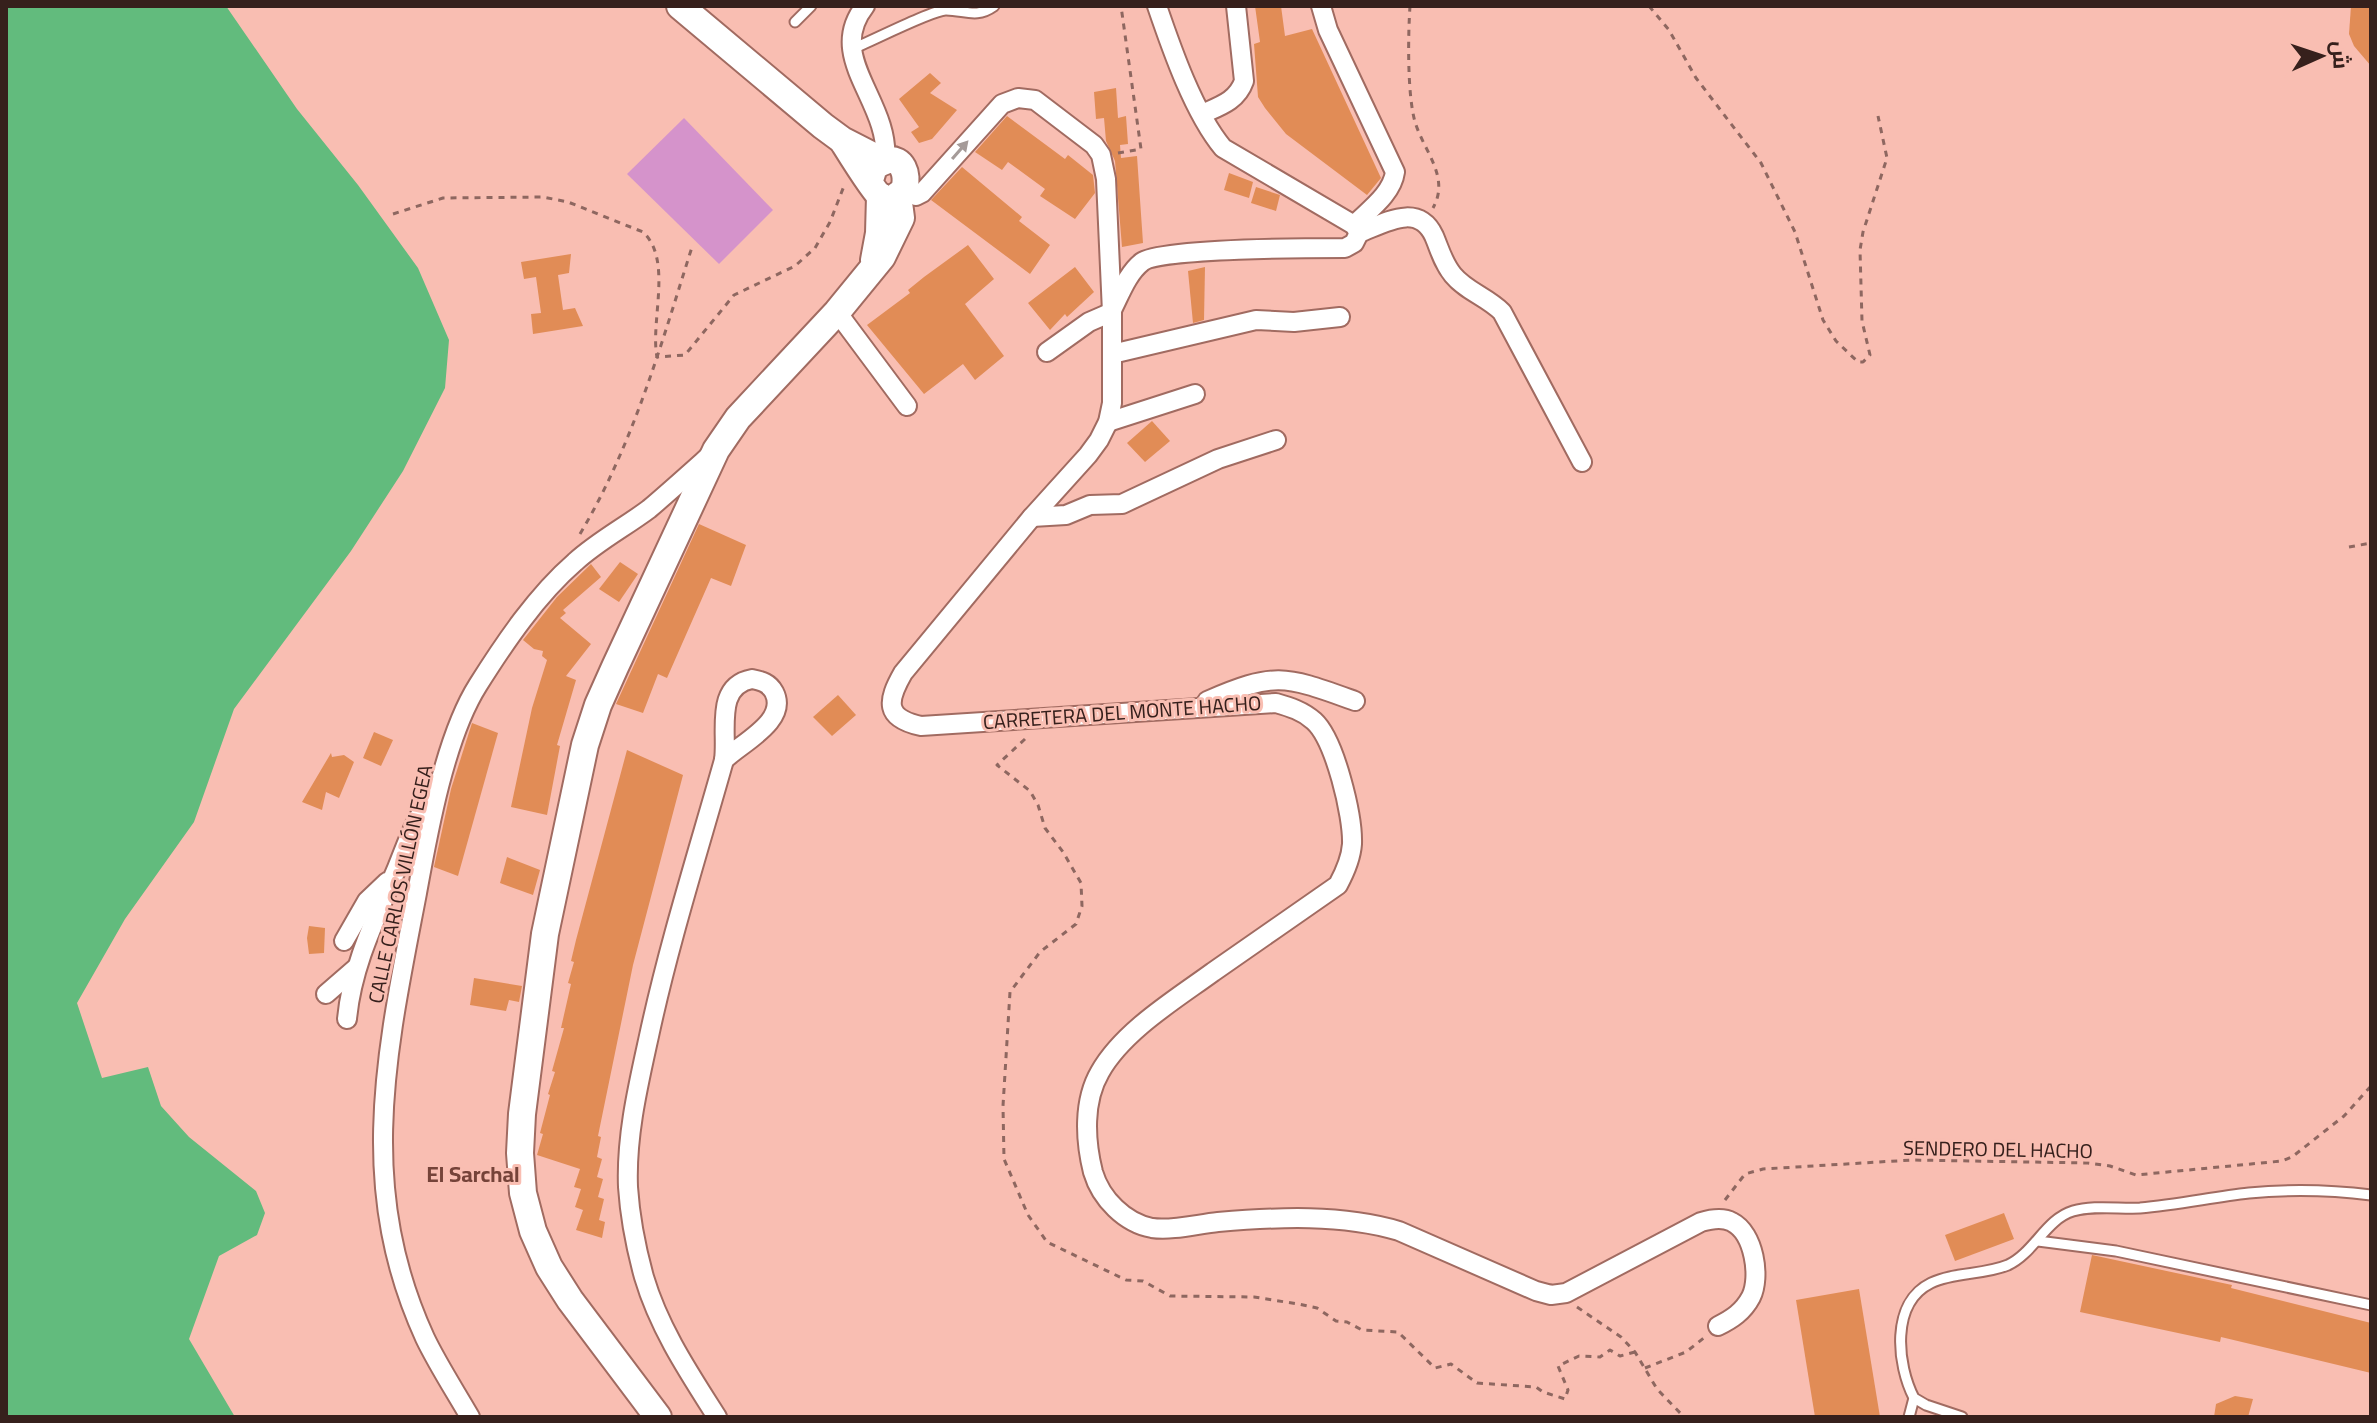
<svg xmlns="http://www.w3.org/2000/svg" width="2377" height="1423" font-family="Georgia,Cairo,serif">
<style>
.green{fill:#d593cb}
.water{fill:#62bb7d}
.building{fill:#e18c56}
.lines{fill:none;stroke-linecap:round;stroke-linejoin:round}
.service-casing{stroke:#a16b61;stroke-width:13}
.minor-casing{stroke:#a16b61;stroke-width:22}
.secondary-casing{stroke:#a16b61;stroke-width:30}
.path{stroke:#8e6760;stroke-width:3;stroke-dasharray:6 6;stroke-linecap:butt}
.service{stroke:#fff;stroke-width:9}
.minor{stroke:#fff;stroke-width:18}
.secondary{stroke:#fff;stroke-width:26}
.oneway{fill:#a59b99}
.labels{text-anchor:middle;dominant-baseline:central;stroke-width:6;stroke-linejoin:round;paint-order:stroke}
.street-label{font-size:20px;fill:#36201c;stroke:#f9beb2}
.neighbourhood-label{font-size:22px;font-weight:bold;fill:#754339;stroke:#f9beb2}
</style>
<rect width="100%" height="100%" fill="#f9beb2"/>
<path class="green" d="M684,118L773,210L719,264L627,174Z"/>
<path class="water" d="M6,6H226L297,109L358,185L418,268L449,340L445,388L403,471L351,551L234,709L194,822L125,919L77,1003L102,1078L148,1067L161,1106L189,1137L256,1191L265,1213L257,1235L219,1256L189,1339L235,1417H6Z"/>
<g class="building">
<path d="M1255,6H1281L1285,36L1312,29L1381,178L1367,195L1286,134L1265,108L1258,97L1254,44L1260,42Z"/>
<path d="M2351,6H2371V66L2354,46L2349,34Z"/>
<path d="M930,73L941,83L930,93L957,110L932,139L919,143L911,132L919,127L899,99Z"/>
<path d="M1116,88L1118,118L1126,116L1128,144L1120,145L1121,158L1137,156L1143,243L1122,247L1115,161L1106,141L1104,118L1096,119L1094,92Z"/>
<path d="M1007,116L1065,159L1068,155L1093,175L1095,193L1075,219L1040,196L1045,189L1008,162L1002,170L975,152Z"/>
<path d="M962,167L1022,217L1019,221L1050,245L1030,274L931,200Z"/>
<path d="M1229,173L1253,182L1249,198L1224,190Z"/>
<path d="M1256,187L1280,195L1276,211L1251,203Z"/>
<path d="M968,245L994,279L965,304L1004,356L975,380L963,364L924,394L867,325L910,293L908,290L924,277Z"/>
<path d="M571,254L569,273L558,275L563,310L575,308L583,326L533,334L531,314L541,313L536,277L524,279L521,262Z"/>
<path d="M1075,267L1094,292L1067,317L1065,314L1050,330L1028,303Z"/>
<path d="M1205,267L1204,320L1193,323L1188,271Z"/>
<path d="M1152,421L1170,441L1145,462L1127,443Z"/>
<path d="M699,524L746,545L731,586L711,578L667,678L658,674L643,713L616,704Z"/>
<path d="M620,562L638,574L619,602L599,589Z"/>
<path d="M591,564L601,577L563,610L566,613L560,618L591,644L566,676L576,680L557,745L560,746L547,815L511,807L532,708L547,660L542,656L543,651L534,649L523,640L557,597Z"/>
<path d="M838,695L856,715L832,736L813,717Z"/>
<path d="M472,723L498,733L458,876L434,867L451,789Z"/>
<path d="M374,732L393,740L381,766L363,758Z"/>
<path d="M627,750L683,775L633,965L598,1136L601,1137L597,1157L602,1159L597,1177L603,1179L598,1197L604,1199L599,1220L605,1222L602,1238L576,1230L583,1210L575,1207L581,1189L574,1187L580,1169L537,1155L543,1134L540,1133L550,1095L548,1094L555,1072L552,1071L564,1028H561L571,984L568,983L574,962L571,961L576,940Z"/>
<path d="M331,753L332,757L344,755L354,762L339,798L326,792L322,810L302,802Z"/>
<path d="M507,857L540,870L533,895L500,883Z"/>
<path d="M309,926L325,928L324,953L309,954L307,938Z"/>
<path d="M474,978L522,986L519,1002L509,1000L506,1011L470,1005Z"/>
<path d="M2004,1213L2014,1239L1955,1261L1945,1235Z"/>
<path d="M2092,1255L2232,1285L2231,1288L2371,1323V1373L2221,1337L2220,1342L2080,1312Z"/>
<path d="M1859,1289L1880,1417H1815L1796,1300Z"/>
<path d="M2235,1396L2253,1399L2248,1417H2214L2216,1404Z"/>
</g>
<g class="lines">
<defs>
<g id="service">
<path d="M795,22L811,6"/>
<path d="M852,49C870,42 932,10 946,10C965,10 976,19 994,6"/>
<path d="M2038,1241L2116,1251L2371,1305"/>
<path d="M1909,1417L1914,1398"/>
<path d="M1962,1417L1926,1405L1914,1398C1897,1365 1890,1303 1931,1283C1954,1272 1984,1275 2008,1265C2034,1253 2046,1219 2073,1211C2093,1205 2119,1209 2140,1208C2177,1205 2213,1197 2249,1193C2290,1189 2331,1190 2371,1195"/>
</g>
<g id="minor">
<path d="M865,6C824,58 891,101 885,161"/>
<path d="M1157,6C1172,50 1194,113 1223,148L1354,225L1359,233"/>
<path d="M1321,6L1328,30L1395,172C1392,194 1369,210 1354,225"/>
<path d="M1202,114C1220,106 1237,101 1244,81L1236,6"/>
<path d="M904,189L916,196L922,193L1002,104L1018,98L1035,100L1094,145L1101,155L1106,179L1112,312V403L1108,422L1099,440L1088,455L1032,517L903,673C887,701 884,718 921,726L1276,703C1290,707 1303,711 1314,721C1335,740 1353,816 1352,844C1351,859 1345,872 1338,885C1296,914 1255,943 1213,972C1176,999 1123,1031 1100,1072C1083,1101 1085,1140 1093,1172C1101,1199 1125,1223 1152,1228C1172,1231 1198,1224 1218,1222C1278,1217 1342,1214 1399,1231L1536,1291L1551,1295L1566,1293L1701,1222C1711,1219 1723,1217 1732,1222C1754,1233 1761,1277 1751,1297C1743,1312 1732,1319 1718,1326"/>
<path d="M1359,233C1385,223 1418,202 1434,236C1440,250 1443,263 1453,275C1466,291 1487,297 1502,312L1582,462"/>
<path d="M1113,308C1121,292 1128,273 1142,262C1160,248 1314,248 1345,248L1354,243L1359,233"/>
<path d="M837,312L907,406"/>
<path d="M1047,352L1089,322L1112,312"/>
<path d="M1112,354L1256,320L1294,322L1340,317"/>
<path d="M1108,422L1195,394"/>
<path d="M1032,517L1066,515L1090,505L1122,504L1218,459L1276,440"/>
<path d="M752,679C762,681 769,683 774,692C789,721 741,743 724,760C728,732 714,686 752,679Z"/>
<path d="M1207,701C1276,671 1285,676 1355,701"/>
<path d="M344,941L367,901L387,882"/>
<path d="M326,994L356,968"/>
<path d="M347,1019C352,965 376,918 397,868C407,844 415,817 433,797"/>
<path d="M470,1417C455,1391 438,1365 425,1338C355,1185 387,1050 417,893C428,832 445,737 478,685C505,642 537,595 575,562C598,541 625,527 649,509C669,492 689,474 708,457"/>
<path d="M717,1417C689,1373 659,1328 644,1277C636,1248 630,1217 628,1187C626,1136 638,1086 649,1036C669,943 698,852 724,760"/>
</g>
<g id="secondary">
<path d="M680,6L823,126L842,140L883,161"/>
<path d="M844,143C849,151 875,193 880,196C916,215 914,137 874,167L870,180"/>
<path d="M874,260L879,233L880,196"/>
<path d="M658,1417L570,1300L549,1267L533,1231L523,1193L520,1153L522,1114L545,934L585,745L598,705L615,667L716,450L738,418L837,312L882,257L901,218L898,195"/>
</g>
</defs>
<use href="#service" class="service-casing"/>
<use href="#minor" class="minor-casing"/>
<use href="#secondary" class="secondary-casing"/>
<g class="path">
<path d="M1410,6C1408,35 1407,99 1416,125C1425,152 1450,178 1433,208"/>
<path d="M1649,6L1669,30L1696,78L1761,163L1795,232L1823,320L1836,341L1858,362H1863L1870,355L1862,321L1860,250L1863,232L1887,158L1878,116"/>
<path d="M1118,153L1141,149L1121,6"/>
<path d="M393,214L443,198L543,197L568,202L643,232C673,260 650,321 657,357L685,355L734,295L795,266L815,248L830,222L844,186"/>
<path d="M580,534C633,445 661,345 692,247"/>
<path d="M2349,547L2371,543"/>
<path d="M1025,739L997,765L1030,791L1038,805L1045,828L1063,852L1081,883L1082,906L1076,924L1040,952L1010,992L1003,1106L1004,1159L1028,1215L1047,1242L1126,1280L1143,1281L1170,1296L1254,1297L1298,1304L1317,1308L1336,1321L1347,1322L1362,1330L1398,1332L1435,1368L1451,1364L1477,1383L1536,1387L1543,1392L1565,1399L1568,1390L1558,1366L1579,1356L1600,1357L1610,1350L1620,1356L1635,1352"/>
<path d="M1725,1200L1745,1174L1763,1169L1912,1160L2088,1163L2110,1166L2136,1175L2282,1161L2292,1157L2344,1116L2371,1086"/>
<path d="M1577,1307L1621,1337L1635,1352L1657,1389L1684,1417"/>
<path d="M1645,1368L1686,1352L1705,1337"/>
</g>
<use href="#service" class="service"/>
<use href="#minor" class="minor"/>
<use href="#secondary" class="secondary"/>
</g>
<defs><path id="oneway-solid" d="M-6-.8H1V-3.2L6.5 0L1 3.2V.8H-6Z" transform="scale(2)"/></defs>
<use class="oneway" href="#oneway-solid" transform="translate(960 150) rotate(-49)"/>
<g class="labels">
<g class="street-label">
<text transform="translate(1122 712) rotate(-4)">CARRETERA DEL MONTE HACHO</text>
<text transform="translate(400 884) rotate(-78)">CALLE CARLOS VILLÓN EGEA</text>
<text transform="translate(1998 1149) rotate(1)">SENDERO DEL HACHO</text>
</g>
<g class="neighbourhood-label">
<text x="473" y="1174">El Sarchal</text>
</g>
</g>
<rect width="2377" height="1423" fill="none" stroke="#36201c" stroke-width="16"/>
<g transform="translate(2321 56) rotate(87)" stroke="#f9beb2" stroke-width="6" paint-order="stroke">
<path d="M0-6L14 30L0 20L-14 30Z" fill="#36201c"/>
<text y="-12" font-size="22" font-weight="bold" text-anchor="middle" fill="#36201c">ش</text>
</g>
</svg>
